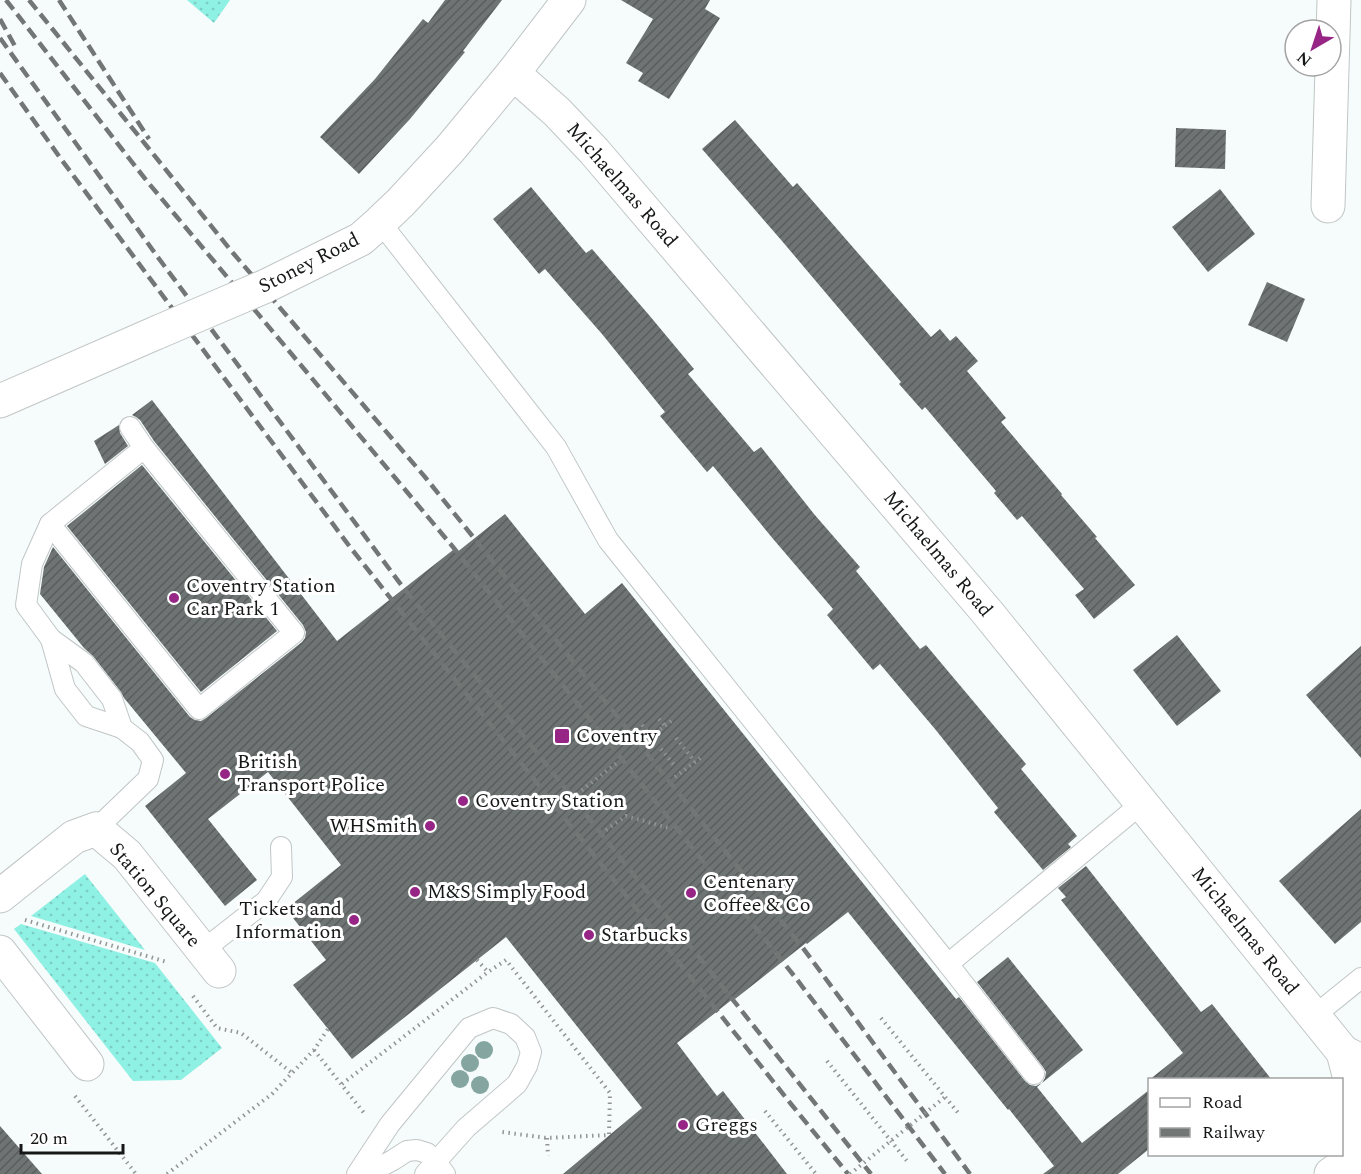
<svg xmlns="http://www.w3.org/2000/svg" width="1361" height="1174" font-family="Spectral,serif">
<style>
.grass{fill:url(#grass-dots)}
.building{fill:url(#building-hatch)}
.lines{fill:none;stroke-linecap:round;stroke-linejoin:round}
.lane-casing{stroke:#c0c6c5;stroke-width:22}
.street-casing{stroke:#c0c6c5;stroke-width:35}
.primary-casing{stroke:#c0c6c5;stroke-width:35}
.path{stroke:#919594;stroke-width:4;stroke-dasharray:1.5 4.5;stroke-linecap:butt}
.lane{stroke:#fff;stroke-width:20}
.street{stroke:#fff;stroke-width:33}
.primary{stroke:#fff;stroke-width:33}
.rail{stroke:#727675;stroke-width:4.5;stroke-dasharray:12 6;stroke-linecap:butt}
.street-bridge-casing{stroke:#c0c6c5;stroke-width:35;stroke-linecap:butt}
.path-bridge{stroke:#919594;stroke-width:4;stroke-dasharray:1.5 4.5;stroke-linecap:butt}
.street-bridge{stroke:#fff;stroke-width:33}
.tree{fill:#85a5a1}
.poi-dot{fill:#962585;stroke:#fff;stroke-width:2}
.labels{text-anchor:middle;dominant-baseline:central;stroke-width:6;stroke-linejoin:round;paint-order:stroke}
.street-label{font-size:20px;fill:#161817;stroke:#fff}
.poi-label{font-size:20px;fill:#161817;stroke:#fff;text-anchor:start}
</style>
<defs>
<pattern id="grass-dots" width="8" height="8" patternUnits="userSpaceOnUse" patternTransform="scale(1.5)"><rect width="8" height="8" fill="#8ff0e4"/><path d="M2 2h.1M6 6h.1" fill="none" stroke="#7bcdc3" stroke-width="1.8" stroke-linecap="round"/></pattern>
<pattern id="building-hatch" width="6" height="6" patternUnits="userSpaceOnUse" patternTransform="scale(1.5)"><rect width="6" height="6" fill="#6e7473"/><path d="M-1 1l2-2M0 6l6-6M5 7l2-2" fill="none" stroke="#595e5d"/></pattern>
</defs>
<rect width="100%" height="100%" fill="#f6fcfb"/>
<g class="grass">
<path d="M187,0H230L214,23Z"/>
<path d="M85,874L145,950L31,916Z"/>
<path d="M21,924L155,963L222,1048L181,1080L133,1081L14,929Z"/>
</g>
<g class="building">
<path d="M445,0H502L463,51L465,52L410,119L359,174L320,137L375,79L423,19L428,23Z"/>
<path d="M621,0H710L705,9L720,18L669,99L638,81L643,73L626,63L653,19Z"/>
<path d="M735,120L793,187L797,183L931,337L940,329L950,341L956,336L978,361L967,371L1006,418L1001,422L1062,494L1061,495L1097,537L1095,538L1135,585L1094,619L1075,595L1084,589L1022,516L1017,520L994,493L996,491L925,407L922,410L899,384L901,382L782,241L702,149Z"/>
<path d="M1176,128L1226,130L1225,169L1175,167Z"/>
<path d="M531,187L586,253L592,249L649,315L694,369L688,374L754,452L761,447L814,514L860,567L856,571L920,649L926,645L1026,764L1021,769L1077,836L1068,844L1071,847L1043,870L994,812L998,808L935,729L880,664L873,670L827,615L833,609L774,540L713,466L707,472L660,416L665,412L602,334L545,269L539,274L493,219Z"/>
<path d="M1220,189L1255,234L1208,272L1172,227Z"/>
<path d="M1267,282L1305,299L1287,342L1248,325Z"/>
<path d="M152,400L337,641L453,550L456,553L505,514L585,614L622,583L956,999L959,997L1025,1081L1030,1085L1036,1086L1042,1083L1045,1078L1046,1072L1043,1067L977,982L1008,957L1083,1050L1037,1087L1082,1143L1149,1090V1149L1118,1174H1043L1054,1166L1009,1109L1008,1110L848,912L807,944L806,943L735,999L734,998L677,1043L717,1096L723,1091L787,1174H563L642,1108L506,937L352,1059L293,985L326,960L286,909L341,865L268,772L208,819L257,880L225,906L145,806L186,773L124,698L121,692L93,656L84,648L40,594L44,567L53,547L190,717L195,720L201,721L206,718L302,642L305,638L306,632L303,625L154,441L140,420L136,417L132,415Z"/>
<path d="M119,425L120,433L128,446L105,464L94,441Z"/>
<path d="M142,465L277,631L201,692L67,526Z"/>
<path d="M1177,635L1221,691L1177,726L1133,670Z"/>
<path d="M1361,646V758L1306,695Z"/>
<path d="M1361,809V922L1335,944L1279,881Z"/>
<path d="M1086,866L1201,1012L1212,1004L1272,1080H1149L1183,1053L1061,900L1066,897L1058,888Z"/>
<path d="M0,1126L42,1174H0Z"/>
</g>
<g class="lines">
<defs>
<g id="lane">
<path d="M380,222L556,447L608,540L948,964"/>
<path d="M130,427L144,448"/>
<path d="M144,448L294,633L199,709L50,524Z"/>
<path d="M50,524L32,564L26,605L51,639L84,663L112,699L122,728"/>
<path d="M51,639L65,689L86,716L122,728L140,742L153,760L148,779L96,829"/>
<path d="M202,951L266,901L282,877L281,847"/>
<path d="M1314,1016L1361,978"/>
<path d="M1034,1074L948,964L1141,804"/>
<path d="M357,1174L390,1124L469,1028L493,1018L511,1024L525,1037L531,1052L527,1066L517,1084L466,1128L425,1174"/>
<path d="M367,1174L393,1160L407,1151L417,1150L427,1153L436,1162L445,1174"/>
</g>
<g id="street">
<path d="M513,73L557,112L594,151L987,612L1343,1052L1361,1061"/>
<path d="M1328,206L1334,0"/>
<path d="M266,286L361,239L380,222L401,202L450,149L513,73L569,0"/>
<path d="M0,401L158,332"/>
<path d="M0,896L74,837L96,829L127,855L219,971"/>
<path d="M0,952L87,1064"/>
<path d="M1343,1052L1356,1102L1359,1155"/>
</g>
<path id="primary" d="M1331,1174L1361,1153"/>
</defs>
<use href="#lane" class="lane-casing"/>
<use href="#street" class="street-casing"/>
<use href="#primary" class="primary-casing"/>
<g class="path">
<path d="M659,719L665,726"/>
<path d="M642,725L655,741"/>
<path d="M676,738L695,762"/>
<path d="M646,740L674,719"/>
<path d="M661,749L674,765"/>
<path d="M675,777L703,756"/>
<path d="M577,794L618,762"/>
<path d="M606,830L626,816L672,829"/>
<path d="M25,920L167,962"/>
<path d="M477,960L488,972"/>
<path d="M193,996L217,1028L241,1033L292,1073"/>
<path d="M881,1018L959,1114"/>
<path d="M314,1050L364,1113"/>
<path d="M827,1061L907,1161"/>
<path d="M342,1084L488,972L506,960L610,1093L609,1135L547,1138L502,1132"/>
<path d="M75,1096L136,1174"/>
<path d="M765,1111L816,1174"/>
<path d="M547,1138L548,1156"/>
<path d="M167,1174L272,1094L314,1050L328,1029"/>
</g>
<use href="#lane" class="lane"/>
<use href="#street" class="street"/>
<use href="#primary" class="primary"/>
<g class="rail">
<path d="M6,0L146,180L453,547L795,977L945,1174"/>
<path d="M29,0L233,253L425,477L803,948L970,1174"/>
<path d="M59,0L149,139"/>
<path d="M0,19L16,48"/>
<path d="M0,38L157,256L402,586L519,730L871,1174"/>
<path d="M0,73L61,159L350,547L791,1104L848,1174"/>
</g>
<defs>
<path id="street-bridge" d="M158,332L266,286"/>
</defs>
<use href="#street-bridge" class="street-bridge-casing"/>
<path class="path-bridge" d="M850,1174L945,1097"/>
<use href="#street-bridge" class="street-bridge"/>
</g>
<g class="tree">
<circle cx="484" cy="1050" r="9"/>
<circle cx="470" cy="1063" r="9"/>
<circle cx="460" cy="1079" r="9"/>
<circle cx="480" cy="1085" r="9"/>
</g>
<g class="poi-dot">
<circle cx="174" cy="598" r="6"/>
<rect x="554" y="728" width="16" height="16" rx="3"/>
<circle cx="225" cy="774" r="6"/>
<circle cx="463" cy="801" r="6"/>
<circle cx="430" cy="826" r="6"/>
<circle cx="415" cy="892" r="6"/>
<circle cx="691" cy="893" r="6"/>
<circle cx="354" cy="920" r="6"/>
<circle cx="589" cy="935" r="6"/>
<circle cx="683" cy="1125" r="6"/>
</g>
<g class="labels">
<g class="street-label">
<text transform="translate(622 185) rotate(49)">Michaelmas Road</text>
<text transform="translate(309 263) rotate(-27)">Stoney Road</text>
<text transform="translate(938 554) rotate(50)">Michaelmas Road</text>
<text transform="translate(155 895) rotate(50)">Station Square</text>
<text transform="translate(1245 931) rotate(51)">Michaelmas Road</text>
</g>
<g class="poi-label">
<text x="186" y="586">Coventry Station<tspan x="186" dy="23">Car Park 1</tspan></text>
<text x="576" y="736">Coventry</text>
<text x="237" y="762">British<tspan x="237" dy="23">Transport Police</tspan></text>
<text x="475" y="801">Coventry Station</text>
<text x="418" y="826" text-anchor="end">WHSmith</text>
<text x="703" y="882">Centenary<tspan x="703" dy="23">Coffee &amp; Co</tspan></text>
<text x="427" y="892">M&amp;S Simply Food</text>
<text x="342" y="909" text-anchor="end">Tickets and<tspan x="342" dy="23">Information</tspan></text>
<text x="601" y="935">Starbucks</text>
<text x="695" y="1125">Greggs</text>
</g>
</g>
<rect x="1148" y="1078" width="195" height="78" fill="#ffffff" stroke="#a2a3a2" stroke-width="1.5"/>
<rect x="1160" y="1098" width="30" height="9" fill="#ffffff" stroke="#a2a3a2" stroke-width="1.5"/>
<text x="1202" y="1108" font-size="18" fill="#161817">Road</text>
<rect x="1160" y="1128" width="30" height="9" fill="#727675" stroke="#a2a3a2" stroke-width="1.5"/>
<text x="1202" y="1138" font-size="18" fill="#161817">Railway</text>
<g transform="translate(1313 48) rotate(219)"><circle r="28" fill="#ffffff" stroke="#a2a3a2" stroke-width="1.5"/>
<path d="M0-4.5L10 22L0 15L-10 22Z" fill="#962585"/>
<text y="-9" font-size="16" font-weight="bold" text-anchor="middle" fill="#161817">N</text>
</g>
<path d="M21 1144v9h102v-9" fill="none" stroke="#161817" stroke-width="3"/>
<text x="30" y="1144" font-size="18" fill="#161817" stroke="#ffffff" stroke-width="4.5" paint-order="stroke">20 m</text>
</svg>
